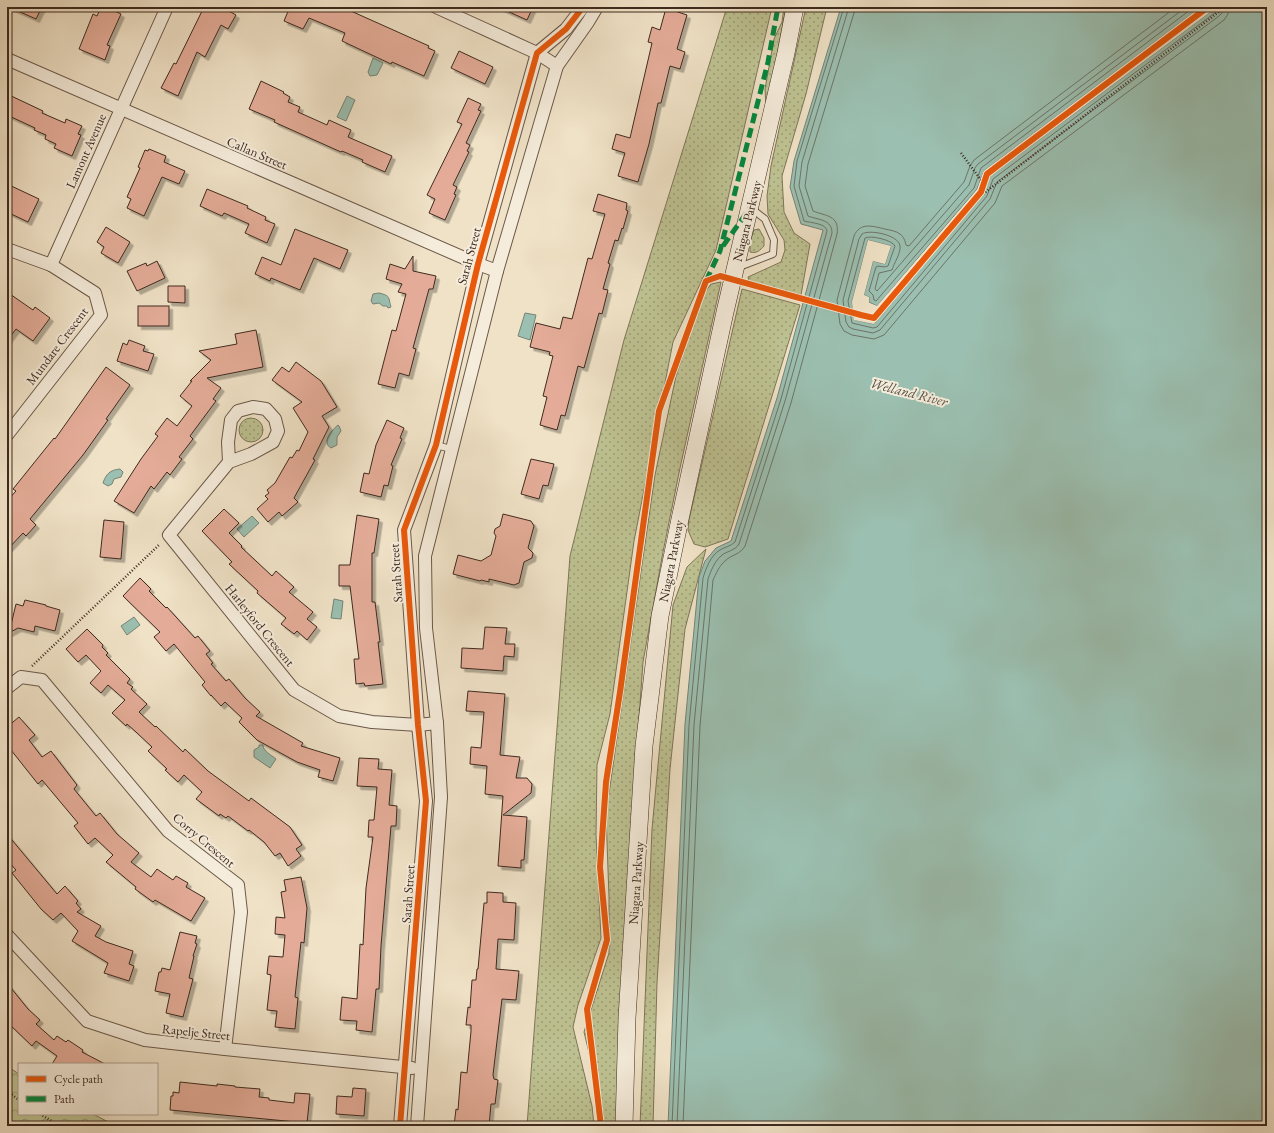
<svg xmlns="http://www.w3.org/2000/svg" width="1274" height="1133" font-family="'EB Garamond',serif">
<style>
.grass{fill:url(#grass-dots);stroke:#7e7658}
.park{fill:url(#park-crowns);stroke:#7e7658}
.water{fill:#9bbfb0;stroke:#768376}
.pier{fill:#f0e2c7}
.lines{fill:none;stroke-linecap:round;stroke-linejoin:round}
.shore{stroke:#6c7468;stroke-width:1}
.building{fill:#e4ac98;stroke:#3e2a1f;filter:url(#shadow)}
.service-casing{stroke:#6a5849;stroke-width:8}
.minor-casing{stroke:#6a5849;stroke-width:14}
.secondary-casing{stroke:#3e2a1f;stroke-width:18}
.path{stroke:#3e2a1f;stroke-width:2.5;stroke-dasharray:1 2;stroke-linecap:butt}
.service{stroke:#f5ecdb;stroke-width:6}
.minor{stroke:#f5ecdb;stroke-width:12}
.secondary{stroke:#f5ecdb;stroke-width:17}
.quiet{stroke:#00873e;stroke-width:5;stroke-dasharray:10 5;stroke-linecap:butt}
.cycleway-casing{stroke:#f5ecdb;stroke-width:8}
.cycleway{stroke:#e8590c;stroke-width:6}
.labels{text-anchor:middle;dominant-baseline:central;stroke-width:4;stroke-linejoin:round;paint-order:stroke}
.street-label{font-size:13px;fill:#3e2a1f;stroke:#f5ecdb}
.water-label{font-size:14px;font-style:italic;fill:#554f43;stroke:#f5ecdb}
</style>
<defs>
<pattern id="grass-dots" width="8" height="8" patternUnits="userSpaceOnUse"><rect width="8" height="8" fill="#bec292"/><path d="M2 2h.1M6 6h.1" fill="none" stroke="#9c9e77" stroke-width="1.8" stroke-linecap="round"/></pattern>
<pattern id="park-crowns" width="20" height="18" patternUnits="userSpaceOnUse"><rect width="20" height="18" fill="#bec292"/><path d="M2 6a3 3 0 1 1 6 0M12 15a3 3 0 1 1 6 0" fill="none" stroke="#9c9e77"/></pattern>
<filter id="shadow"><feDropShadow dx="3.5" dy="3.5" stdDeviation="0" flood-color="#0004"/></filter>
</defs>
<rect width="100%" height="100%" fill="#f0e2c7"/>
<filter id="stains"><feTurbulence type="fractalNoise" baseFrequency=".005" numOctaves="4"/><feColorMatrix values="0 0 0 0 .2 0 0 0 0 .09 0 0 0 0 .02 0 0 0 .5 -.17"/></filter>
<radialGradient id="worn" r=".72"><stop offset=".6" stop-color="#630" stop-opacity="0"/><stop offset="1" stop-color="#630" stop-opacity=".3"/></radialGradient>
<g class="grass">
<path d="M727,7H772L716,250L673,342L634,541L610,714L597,765L596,835L601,938L578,1005L573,1027L592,1106L594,1126H527L570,556L624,340Z"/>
<path d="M784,7H786L770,93L766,107L765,89L774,39L782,22Z"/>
<path d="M806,7H827L806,94L782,176L784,212L794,233L810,244L801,295L749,281L748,277L781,262L785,250L784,240L768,214L767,196L771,166Z"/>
<path d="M759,229L764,238V246C760,250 757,254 750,252V241L754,230Z"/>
<path d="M721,282L680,468L663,552L643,662L632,816L618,1126H604L602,1107L584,1032L609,953V897L606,814L655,475L676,376L702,296L711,284Z"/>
<path d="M742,289L800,305L728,539L705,547L694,544L688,530L689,520Z"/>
<circle cx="251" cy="430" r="12"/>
<path d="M706,549L685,629L670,769L657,983L653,1126H640L652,829L673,605L687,567Z"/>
</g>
<path class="park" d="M7,1066L19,1074V1114H93L116,1126H7Z"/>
<g class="water">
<path d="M841,7H1201L984,171L977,189L877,306L869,302V297L864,295L873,261L885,264L891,246L868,240L852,302L855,320L874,324L983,194L989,177L1217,7H1267V1126H668L685,724L699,577L705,561L716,548L731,541L777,398L823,230L801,224L790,187L794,161Z"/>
<path d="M373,58L383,63L377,75L370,76L368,72Z"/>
<path d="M347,96L355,100L346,121L337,117Z"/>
<path d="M379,293C391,296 388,297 391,307L388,308L387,306H383L379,303L373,304L371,301L373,294Z"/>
<path d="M525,313L536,315L530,340L518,336Z"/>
<path d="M338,425L339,426L341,431L337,437V445L331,448C321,442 332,430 338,425Z"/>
<path d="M120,469L123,472L121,477L114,479L112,484L108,486L103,483C106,474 110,470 120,469Z"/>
<path d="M252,516L259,523L244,537L237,529Z"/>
<path d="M334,599L343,601L341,619L331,618Z"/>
<path d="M134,617L140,625L127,635L121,626Z"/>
<path d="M259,745H263C263,751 271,755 276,759L270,768L254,757V750L259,747Z"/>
</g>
<path class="pier" d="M1201,7H1203L985,172L979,191L877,308L867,304V298L863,296L862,294L872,260L874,259L884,261L889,247L870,243L854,302L856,319L873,322L982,193L988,175L1213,7H1217L989,177L983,194L874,324L854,320L852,302L868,240L891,246L885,264L873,261L864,295L869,297V303L877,306L977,190L984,171Z"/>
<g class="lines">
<g class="shore">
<path d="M1176,7L974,160L970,166L964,182L909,246L906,245C905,241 904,237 900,234C896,231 890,230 885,229C872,226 860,222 854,236L837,300L840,324L844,331L852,335L874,339L884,335L995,203L1002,186L1224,20L1228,14L1229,7"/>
<path d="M1186,7L978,164L975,168L969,185L877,291L875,289L879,273L892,270C894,263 901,253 900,246C899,235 869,229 862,234L859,239L843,300L846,322L849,327L853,329L873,333L880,330L990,199L997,182L1219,16L1223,12V7"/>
<path d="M1194,7L981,168L974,188L876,301L874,300L873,295L869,291L876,267L878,266L884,267L888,266L895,246C892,240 871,235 865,238L848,301L852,323L873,328L877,327L987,196L993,179L1216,12L1218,7"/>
<path d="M672,1126L689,725L703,578C706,568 711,555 720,550C725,547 731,546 735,542L781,399L827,231C826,223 811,223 804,221L794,186L797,161L844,7"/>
<path d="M677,1126L694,725L708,579C711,571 714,562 721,556C726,551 735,551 739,544L785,401L832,233C832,219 818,220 808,216L799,186L802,162L849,7"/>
<path d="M683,1126L700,726L713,580C716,574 719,566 725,561C732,554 740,555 745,546L791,403L837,234C840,215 825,216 813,211L805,186L808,164L854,13L855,7"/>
</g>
</g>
<g class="building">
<path d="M9,7H42L36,19Z"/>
<path d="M101,7H106L121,14L107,45L110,46L105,60L79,49L93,14L97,16Z"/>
<path d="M204,7H222L236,15L228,29L221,25L205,57L197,52L178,96L161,88L174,63L176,64Z"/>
<path d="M283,7H342L429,46L428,48L435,51L424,76L392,62L391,64L342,41L345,33L309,18L303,29L284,21L289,9Z"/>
<path d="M498,7H533L527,20Z"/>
<path d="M666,8L687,15L677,49L685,52L680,69L670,66L661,103H658L649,144L638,182L618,176L625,153L612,149L616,134L630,138L652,43L648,42L652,27L660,30Z"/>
<path d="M459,51L493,67L485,84L451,68Z"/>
<path d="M261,81L284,92L283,93L290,97L288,102L300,107L298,112L327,125L329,120L351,130L348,137L392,156L385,172L362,162L363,160L342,151L341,152L274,122L275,120L249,109Z"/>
<path d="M7,94L43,111L42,113L65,123L66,119L82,126L78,134L81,135L72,156L54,148L56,144L45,139L46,135L34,130L35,128L7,115Z"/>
<path d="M468,98L481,104L478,110L481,111L466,143L470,145L467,151L469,152L453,185L457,187L454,194L456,195L445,220L429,213L435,199L427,195L462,124L457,122Z"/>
<path d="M149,149L166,156L164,162L185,171L179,184L162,177L144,216L127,208L131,199L127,197L140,168L138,167L145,150L148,151Z"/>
<path d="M7,184L39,199L28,222L7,212Z"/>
<path d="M207,189L248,206L247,208L266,217L265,220L275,224L267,243L245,233L249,224L224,213L222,216L200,206Z"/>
<path d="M598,194L627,203L626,210L628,211L623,229L622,228L618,241L615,240L608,263L610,264L603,289L608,290L602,314L599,313L584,368L578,366L565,416L561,415L557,430L540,425L547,397L543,396L553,356L549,355L550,352L530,347L536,323L560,329L563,317L572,319L588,258L592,259L605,214L593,211Z"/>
<path d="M106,227L130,242L118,263L101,253L104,247L97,242Z"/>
<path d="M295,229L348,250L340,269L314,258L300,290L271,278L270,281L255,274L262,257L281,265Z"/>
<path d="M413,256V271L436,276L433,289H429L413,348L416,349L409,376L399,373L395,388L378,384L392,330L396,331L406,294L398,292L402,284L386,279L390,264L405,269Z"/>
<path d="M157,261L165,278L137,291L127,271L146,263L147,266Z"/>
<path d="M168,286H185V303L168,302Z"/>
<path d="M7,292L33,310L35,307L50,318L33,341L16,329L7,341Z"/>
<rect x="138" y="306" width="31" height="20"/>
<path d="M256,330L263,367L207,378L221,388L213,399L216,401L190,436L193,439L179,457L182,459L170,475L167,472L154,489L151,486L134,513L114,501L141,459L158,436L155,434L167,418L177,426L192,406L180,396L192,381H190L211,360L199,351L237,344L235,334Z"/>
<path d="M129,340L145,346L143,351L154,354L148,371L117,361L123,343L127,345Z"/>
<path d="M296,362L321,381L337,407L322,416L329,427L313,459L315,460L294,498L298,502L282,516L279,512L268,522L257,509L268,499L265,496L269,493L267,490L275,483L290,457L292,458L297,450L299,451L308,432L293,408L302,402L272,380L282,367L289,372Z"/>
<path d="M106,367L130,385L106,419L108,420L83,455L30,519L36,525L26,536L23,533L7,550V501L16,491L13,489L54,438L55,439Z"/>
<path d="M387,420L404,428L400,438L402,439L391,465L393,466L388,486L384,485L381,497L360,492L364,473L369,474L376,445Z"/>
<path d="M531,459L554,464L548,486L543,485L539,499L521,494Z"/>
<path d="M224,509L239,523L229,533L242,546L241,547L272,576L276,571L294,587L289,592L313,612L307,619L317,627L307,640L297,631L294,634L281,624L286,618L257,593L258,591L229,564L232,562L202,531Z"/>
<path d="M503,514L531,521L534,526L528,548L533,553L532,558L524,562L519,583L514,585L489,579V582L481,580L480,581L453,574L458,555L481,561L491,555L496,536L494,533L495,529L500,526Z"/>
<path d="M357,515L379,519L374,553H372V602H375L380,642H378L383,684L365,686L364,683L356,684L354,659H359L350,586H339V565H350Z"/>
<path d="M104,520L124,522L121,559L100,557Z"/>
<path d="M140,578L151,589L149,591L166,608L167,607L195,638L198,636L210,651L206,654L213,663L211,664L226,681L229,679L245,698L260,712L256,716L303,743L301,746L340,758L333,781L318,777L320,770L297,762L257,740L239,722L242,718L225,702L221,706L211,695V696L202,685L205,682L174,644L166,651L154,637L160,632L123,596Z"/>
<path d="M25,600L46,605V606L60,610L55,631L35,626L34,632L18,628L9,633L16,604L23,606Z"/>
<path d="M485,627L507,628L505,644H515L514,657L504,656L503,671L461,668L462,648L483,649Z"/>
<path d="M87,629L103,645L102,647L108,653L106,655L130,679L127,683L133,687L131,689L147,704L139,712L155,727L156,726L183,752L185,749L208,771L249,801L251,798L290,827L302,845L296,849L301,856L288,866L280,853L275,856L264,842L249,830L248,831L228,816L226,818L220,814L219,816L196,799L202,792L184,775L178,782L165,770L167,769L148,751L152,747L136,732L127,724L126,726L112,713L125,700L108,685L101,693L90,683L101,671L86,655L78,662L66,649Z"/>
<path d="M468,691L505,694L500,755L520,757L516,778H527L532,784L531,793L503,815L527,817L524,860H521V868L498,866L503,796L485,794L487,766L470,764L471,747L481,748L484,712L466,711Z"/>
<path d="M19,717L35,735L29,740L42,757L51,751L77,785L74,789L96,816L100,813L117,834L139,853L131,862L151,877L157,869L173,880L176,876L188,883L186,887L205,898L191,921L155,900L153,902L135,889L136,887L106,862L113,855L95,838L88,844L74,826L78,823L42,780L38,784L7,745V727Z"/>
<path d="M359,758L379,759L378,769L392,770L389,805L397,806L396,826H391L381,946L379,989H376L372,1032L356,1030L357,1021L340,1020L342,997L357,999L360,944L363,945L366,888L373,837H368L369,820H374L377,787L357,786Z"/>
<path d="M7,834L57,894L65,886L78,901L76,903L81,909L77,912L101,926L95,936L106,942L133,951L129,964L134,966L129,981L104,973L108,963L72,941L78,931L61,913L53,920L41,909L12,873L16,870L7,860Z"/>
<path d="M301,877L307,908L304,943L301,942L295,997L298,998L295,1029L275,1027L277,1011L267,1010L271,975L267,974L269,956L283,957L285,935L275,934L276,917L285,918L281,892L286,891L284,880Z"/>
<path d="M487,892L503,893V902L516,903L514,940L498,939L496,969L519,971L516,1000L502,999L493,1075L494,1079L498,1080L495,1104H491L489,1126H454L456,1109L458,1110L461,1072L467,1073L471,1031V1025H466L468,1007L470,1008L472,980H476L477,969H478L484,903H487Z"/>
<path d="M180,932L197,936L195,943L197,944L193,956H194L189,978L193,979L183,1017L166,1013L170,994L155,991L159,972H161L162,968L170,970Z"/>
<path d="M7,983L28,1009L40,1020L36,1024L54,1040L57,1036L66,1042L68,1040L83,1050L82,1052L105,1064H52L57,1056L36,1041L32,1046L7,1022Z"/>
<path d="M180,1082L217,1086V1084L235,1086V1087L260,1089L259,1097L269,1098V1100L294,1103L295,1093L310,1094L307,1123L170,1110L171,1096H173V1092L179,1093Z"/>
<path d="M353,1088L366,1089L364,1116L336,1114L337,1096L352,1097Z"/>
</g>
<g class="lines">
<defs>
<g id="service">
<path d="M739,267L773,254L774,240L765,219L752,209"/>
<path d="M436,445L451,449"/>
</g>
<g id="minor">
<path d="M436,7L537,53L557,66"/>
<path d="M7,59L478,264L497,271"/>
<path d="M7,249L51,265L95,293L101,315L7,435"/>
<path d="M51,265L167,7"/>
<path d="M229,462L228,442L231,420L238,411L253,407L266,409L275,419L278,431L273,442L251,454L229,462L169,535L294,690L339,716L372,722L418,725L437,723"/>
<path d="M7,688L21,677L42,680L168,831L238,885L241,912L225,1049"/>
<path d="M7,935L87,1021L145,1040L225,1049L412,1068"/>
<path d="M400,1126L426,801L418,725L404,530L436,445L478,264L537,53L566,29L583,7"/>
<path d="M417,1126L441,797L437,723L426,628L425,556L497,271L557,66L588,22L597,7"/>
</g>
<path id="secondary" d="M624,1126L627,1018L644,746L660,616L680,519L725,312L786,53L795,7"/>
</defs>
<use href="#service" class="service-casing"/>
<use href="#minor" class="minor-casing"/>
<use href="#secondary" class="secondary-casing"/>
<g class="path">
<path d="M961,153L981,180"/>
<path d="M983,194L1225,7"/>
<path d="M32,666L160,544"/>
<path d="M7,1091L19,1100"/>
<path d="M40,1114L60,1126"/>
</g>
<use href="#service" class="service"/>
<use href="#minor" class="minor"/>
<use href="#secondary" class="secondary"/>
<g class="quiet">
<path d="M723,246L750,208"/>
<path d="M706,281L720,251L768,62L778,7"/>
</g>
<defs>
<g id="cycleway">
<path d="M400,1126L426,801L418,725L404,530L436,445L478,264L537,53L566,29L583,7"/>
<path d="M601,1126L587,1009L607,940L600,867L606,782L620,692L659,411L706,281L720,276L861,315L874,318L981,192L987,174L1208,7"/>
</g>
</defs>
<use href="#cycleway" class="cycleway-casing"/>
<use href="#cycleway" class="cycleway"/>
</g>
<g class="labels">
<g class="street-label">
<text transform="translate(86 151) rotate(-66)">Lamont Avenue</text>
<text transform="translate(257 153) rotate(23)">Callan Street</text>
<text transform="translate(747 221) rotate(-76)">Niagara Parkway</text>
<text transform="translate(469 256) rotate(-75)">Sarah Street</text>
<text transform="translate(57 346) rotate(-53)">Mundare Crescent</text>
<text transform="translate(671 561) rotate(-79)">Niagara Parkway</text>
<text transform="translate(396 573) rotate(-94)">Sarah Street</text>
<text transform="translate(260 625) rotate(51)">Harleyford Crescent</text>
<text transform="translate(204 840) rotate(40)">Corry Crescent</text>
<text transform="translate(636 883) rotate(-86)">Niagara Parkway</text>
<text transform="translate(408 894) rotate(-86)">Sarah Street</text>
<text transform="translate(196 1032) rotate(6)">Rapelje Street</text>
</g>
<g class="water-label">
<text transform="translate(909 392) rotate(14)">Welland River</text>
</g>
</g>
<rect width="1274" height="1133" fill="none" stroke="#f0e2c7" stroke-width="24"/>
<rect x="8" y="8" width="1258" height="1117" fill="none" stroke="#3e2a1f" stroke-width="2"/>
<rect x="12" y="12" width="1250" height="1109" fill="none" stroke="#3e2a1f"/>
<rect x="18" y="1063" width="140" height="52" fill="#f5ecdb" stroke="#ac9e90"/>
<rect x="26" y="1076" width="20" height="6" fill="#e8590c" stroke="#ac9e90"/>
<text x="54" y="1083" font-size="12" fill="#3e2a1f">Cycle path</text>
<rect x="26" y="1096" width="20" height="6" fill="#00873e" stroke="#ac9e90"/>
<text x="54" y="1103" font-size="12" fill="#3e2a1f">Path</text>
<rect width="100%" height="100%" filter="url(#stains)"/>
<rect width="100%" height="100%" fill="url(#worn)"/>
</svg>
